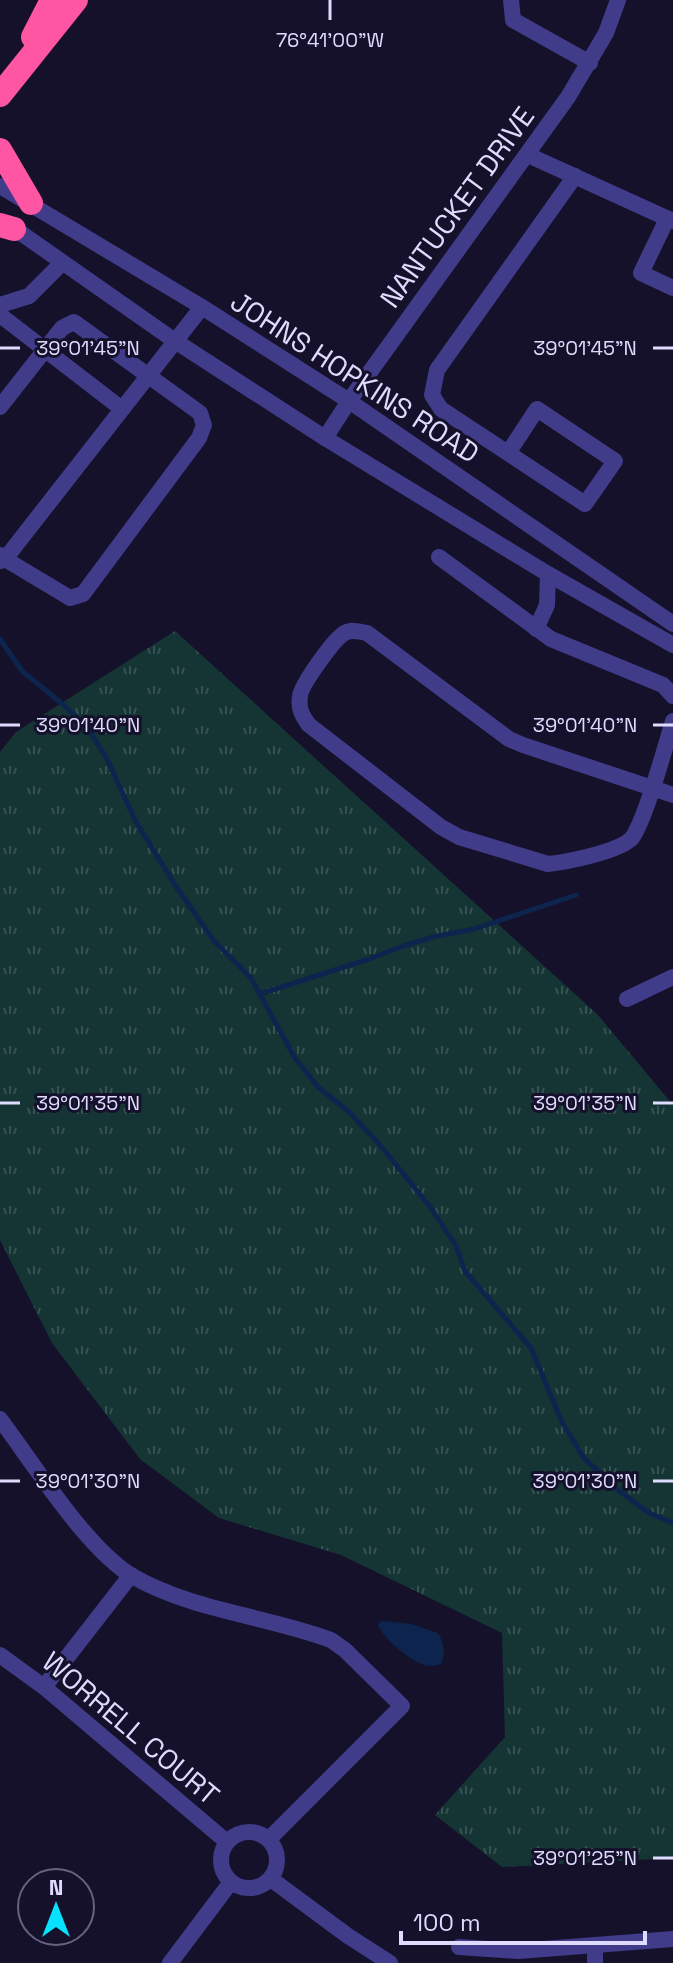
<svg xmlns="http://www.w3.org/2000/svg" width="673" height="1963" font-family="'Space Grotesk',sans-serif">
<style>
.grass{fill:url(#grass-tufts)}
.water{fill:#0d244e}
.lines{fill:none;stroke-linecap:round;stroke-linejoin:round}
.stream{stroke:#0d244e;stroke-width:5}
.minor{stroke:#403c8a;stroke-width:16}
.highway{stroke:#ff56a4;stroke-width:24}
.ticks{fill:none;stroke:#dfdbff;stroke-width:3}
.labels{text-anchor:middle;dominant-baseline:central;stroke-width:6;stroke-linejoin:round;paint-order:stroke}
.street-label{font-size:28px;fill:#dfdbff;stroke:#16112b}
.ticks-label{font-size:20px;text-anchor:middle;fill:#dfdbff;stroke:#16112b;stroke-width:6;stroke-linejoin:round;paint-order:stroke}
</style>
<defs>
<pattern id="grass-tufts" width="24" height="20" patternUnits="userSpaceOnUse" patternTransform="scale(2)"><rect width="24" height="20" fill="#143534"/><path d="M3 7l-1-3M5 7V3M7 7l1-3M15 17l-1-3M17 17v-4M19 17l1-3" fill="none" stroke="#365252"/></pattern>
</defs>
<rect width="100%" height="100%" fill="#16112b"/>
<path class="grass" d="M175,631L597,1014L673,1105V1858L502,1867L435,1815L505,1737L502,1633L341,1555L219,1518L140,1459L52,1343L0,1240V752L16,732Z"/>
<path class="water" d="M383,1621L411,1624L438,1633C444,1644 446,1653 441,1664C434,1666 428,1667 421,1664C409,1659 380,1636 378,1624Z"/>
<g class="lines">
<g class="stream">
<path d="M0,639L22,671L66,707L89,730L107,759L135,820L175,885L214,941L251,978L295,1058L318,1087L349,1112L380,1145L431,1208L456,1246L465,1271L531,1348L562,1422L583,1457L618,1490L649,1513L673,1523"/>
<path d="M260,994L369,959L403,946L433,937L474,929L576,895"/>
</g>
<g class="minor">
<path d="M511,0L513,20L590,63"/>
<path d="M528,155L673,221"/>
<path d="M0,186L202,307L349,401L673,624"/>
<path d="M667,219L641,273L673,288"/>
<path d="M8,224L175,341L325,438L548,574L673,645"/>
<path d="M0,305L29,296L62,263"/>
<path d="M0,315L122,409"/>
<path d="M0,407L62,328L74,322L200,413L204,425L199,438L83,594L70,598L5,559L0,561"/>
<path d="M325,438L349,401L568,97L606,33L618,0"/>
<path d="M508,453L537,409L615,461L585,504L441,409L432,395L437,370L575,176"/>
<path d="M0,555L5,559L202,307"/>
<path d="M439,557L551,639L663,685L673,696"/>
<path d="M536,629L547,605L548,574"/>
<path d="M673,721C666,744 644,825 631,839C617,852 567,862 548,864L459,837L441,827L309,725C302,716 298,708 300,696C301,685 333,641 343,634C350,629 359,631 367,633L509,739L523,745L673,795"/>
<path d="M627,999L673,977"/>
<path d="M0,1419C34,1464 87,1550 134,1577C194,1611 267,1616 331,1640L345,1650L402,1706L269,1839"/>
<path d="M0,1655L44,1687L227,1842"/>
<path d="M44,1687L131,1575"/>
<circle cx="249" cy="1860" r="28"/>
<path d="M271,1879L348,1936L390,1963"/>
<path d="M595,1946V1963"/>
<path d="M459,1947L518,1951L673,1939"/>
<path d="M170,1963L231,1882"/>
</g>
<g class="highway">
<path d="M33,37L52,0"/>
<path d="M0,95L76,0"/>
<path d="M0,150L31,203"/>
<path d="M0,225L14,229"/>
</g>
</g>
<path class="ticks" d="M330,0V20M0,348H20M653,348H673M0,725H20M653,725H673M0,1103H20M653,1103H673M0,1481H20M653,1481H673M653,1858H673"/>
<g class="labels">
<g class="street-label">
<text transform="translate(457 207) rotate(-54)">NANTUCKET DRIVE</text>
<text transform="translate(355 377) rotate(33)">JOHNS HOPKINS ROAD</text>
<text transform="translate(131 1728) rotate(40)">WORRELL COURT</text>
</g>
</g>
<g class="ticks-label">
<text x="330" y="47">76°41'00"W</text>
<text x="88" y="355">39°01'45"N</text>
<text x="585" y="355">39°01'45"N</text>
<text x="88" y="732">39°01'40"N</text>
<text x="585" y="732">39°01'40"N</text>
<text x="88" y="1110">39°01'35"N</text>
<text x="585" y="1110">39°01'35"N</text>
<text x="88" y="1488">39°01'30"N</text>
<text x="585" y="1488">39°01'30"N</text>
<text x="585" y="1865">39°01'25"N</text>
</g>
<g transform="translate(56 1907)"><circle r="38" fill="#16112b" stroke="#666280" stroke-width="2"/>
<path d="M0-6L14 30L0 20L-14 30Z" fill="#07e2ff"/>
<text y="-12" font-size="22" font-weight="bold" text-anchor="middle" fill="#dfdbff">N</text>
</g>
<path d="M401 1931v12h244v-12" fill="none" stroke="#dfdbff" stroke-width="4"/>
<text x="413" y="1931" font-size="24" fill="#dfdbff" stroke="#16112b" stroke-width="6" paint-order="stroke">100 m</text>
</svg>
